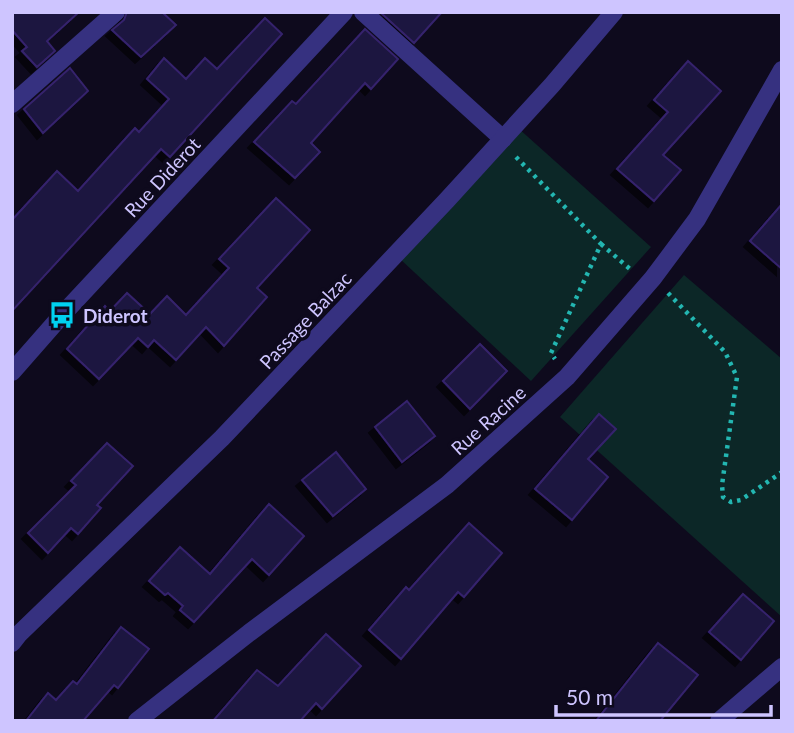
<svg xmlns="http://www.w3.org/2000/svg" width="794" height="733" font-family="Lato,sans-serif">
<style>
.green{fill:#0c2727}
.building{fill:#1e143f;stroke:#35246d;stroke-width:2;filter:url(#shadow)}
.lines{fill:none;stroke-linecap:round;stroke-linejoin:round}
.path{stroke:#23b6b1;stroke-width:4.5;stroke-dasharray:3.5 5;stroke-linecap:butt}
.minor{stroke:#363180;stroke-width:18}
.labels{text-anchor:middle;dominant-baseline:central;stroke-width:7;stroke-linejoin:round;paint-order:stroke}
.street-label{font-size:19px;fill:#cec5ff;stroke:#0e0a1d}
.poi-label{font-size:19px;font-weight:bold;fill:#cec5ff;stroke:#0e0a1d;text-anchor:start}
</style>
<defs>
<filter id="shadow"><feDropShadow dx="-6" dy="6" stdDeviation="0" flood-color="#0009"/></filter>
</defs>
<rect width="100%" height="100%" fill="#0e0a1d"/>
<g class="green">
<path d="M518,128L651,247L531,381L399,258Z"/>
<path d="M684,275L782,359V617L560,417Z"/>
</g>
<g class="building">
<path d="M12,12H79L47,41L55,51L37,67L22,51L27,47L12,30Z"/>
<path d="M127,12H162L176,25L141,57L112,30L124,20Z"/>
<path d="M380,12H442L414,43Z"/>
<path d="M265,18L282,34L170,157L161,149L12,311V220L57,171L78,191L135,128L139,132L169,99L147,79L164,58L186,79L205,58L217,69Z"/>
<path d="M365,29L398,59L371,89L365,83L311,143L320,152L295,178L254,142L292,101L296,104Z"/>
<path d="M688,61L721,91L663,155L681,170L654,201L617,169L668,112L654,100Z"/>
<path d="M70,68L88,91L43,133L24,109Z"/>
<path d="M276,198L310,230L257,288L267,297L224,346L206,327L176,360L154,340L148,347L138,338L99,379L67,349L105,306L110,311L127,293L150,314L167,296L186,315L229,268L219,259Z"/>
<path d="M782,204V269L750,241Z"/>
<path d="M480,344L507,371L470,409L443,381Z"/>
<path d="M407,401L435,436L402,462L375,427Z"/>
<path d="M599,414L616,429L588,459L608,477L572,520L535,489Z"/>
<path d="M107,443L133,466L97,505L101,508L78,534L71,528L48,553L28,533L76,485L71,481Z"/>
<path d="M336,452L366,489L333,516L302,480Z"/>
<path d="M269,504L304,536L269,575L252,559L194,622L180,610L183,606L168,593L165,595L149,581L180,547L210,574Z"/>
<path d="M469,523L502,553L464,597L458,592L401,659L369,630L406,587L409,590Z"/>
<path d="M743,594L774,621L741,660L709,632Z"/>
<path d="M121,627L149,649L118,688L114,685L83,721H26L48,693L56,700L73,681L77,684Z"/>
<path d="M326,634L361,666L322,709L316,703L300,721H213L257,670L278,686Z"/>
<path d="M658,643L698,675L660,721H596Z"/>
</g>
<g class="lines">
<g class="path">
<path d="M516,157L601,244L551,353L555,359"/>
<path d="M601,244L630,269"/>
<path d="M668,293L725,352L737,377L722,485L723,497L731,502L741,500L782,472"/>
</g>
<g class="minor">
<path d="M363,12L503,139"/>
<path d="M12,104L116,12"/>
<path d="M12,372L62,315L344,12"/>
<path d="M12,643L19,634L222,438L447,200L552,85L614,12"/>
<path d="M137,721L249,633L447,485L567,377L653,278L697,219L782,70"/>
<path d="M719,721L782,667"/>
</g>
</g>
<defs>
<symbol id="bus-bare" viewBox="-9 -9 18 18"><path d="M-5-6H5V4H4V6H2V4H-2V6H-4V4H-5ZM-3.5-4V0h7V-4ZM-3.5 1.2v1.5H-2V1.2ZM2 1.2v1.5H3.5V1.2Z" fill="#00d1f0" stroke="#0e0a1d" stroke-width="2.5" paint-order="stroke"/></symbol>
</defs>
<g fill-rule="evenodd">
<use href="#bus-bare" x="43" y="296" width="38" height="38"/>
</g>
<g class="labels">
<g class="street-label">
<text transform="translate(162 177) rotate(-47)">Rue Diderot</text>
<text transform="translate(305 320) rotate(-47)">Passage Balzac</text>
<text transform="translate(488 420) rotate(-42)">Rue Racine</text>
</g>
<g class="poi-label">
<text x="83" y="315">Diderot</text>
</g>
</g>
<rect width="794" height="733" fill="none" stroke="#cec5ff" stroke-width="28"/>
<path d="M556 705v10h215v-10" fill="none" stroke="#cec5ff" stroke-width="3.5"/>
<text x="566" y="705" font-size="21" fill="#cec5ff" stroke="#0e0a1d" stroke-width="5" paint-order="stroke">50 m</text>
</svg>
